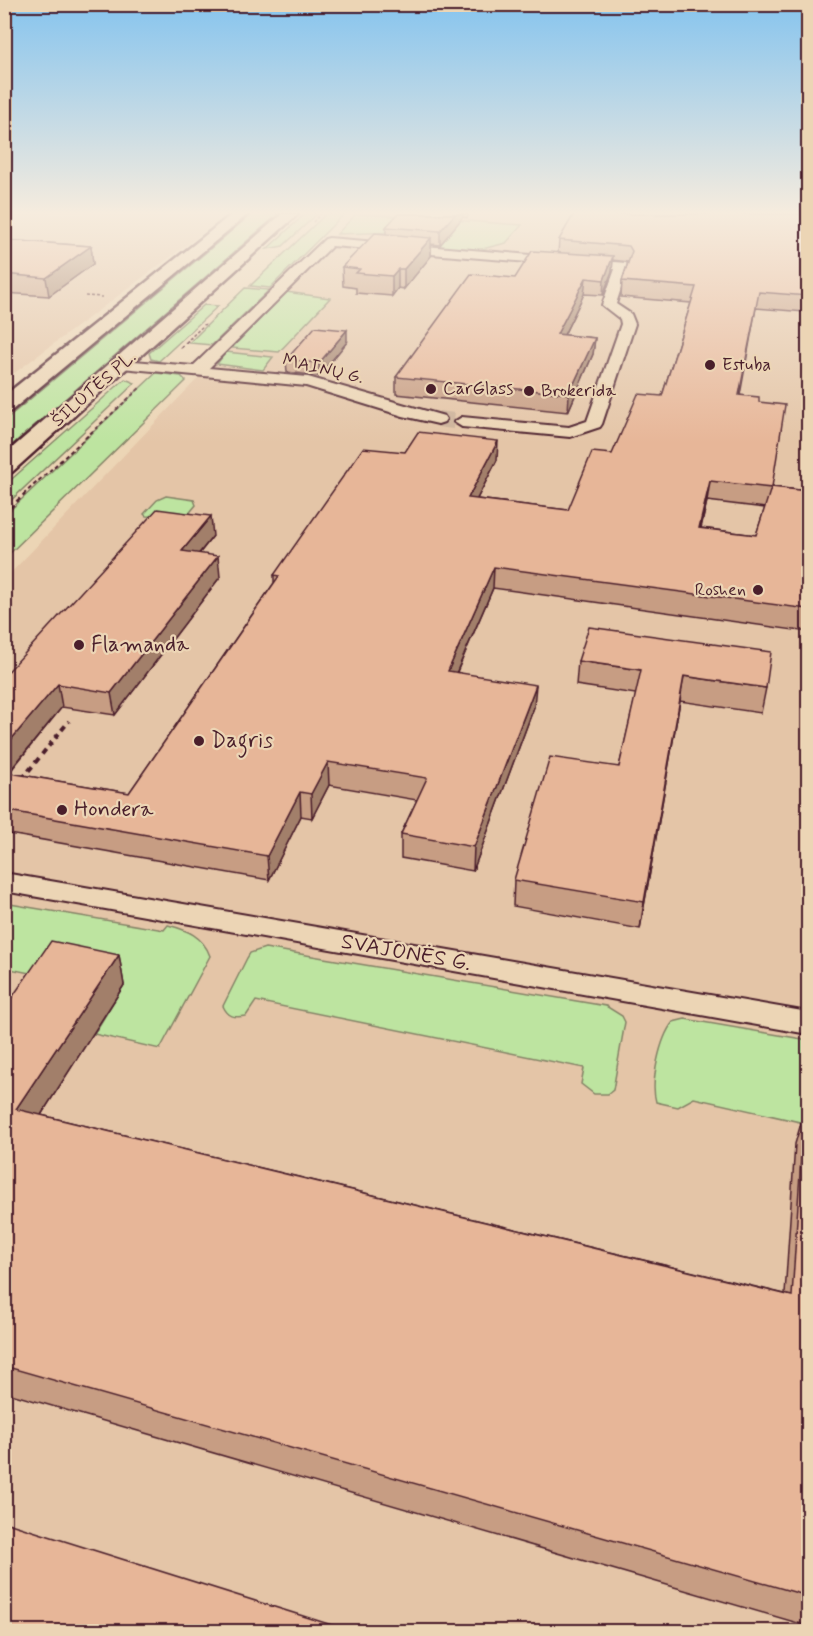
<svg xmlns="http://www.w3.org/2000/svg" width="813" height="1636" font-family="Mynerve,sans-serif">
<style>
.built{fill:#e4c5a7}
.green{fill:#bde4a0;stroke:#848266;stroke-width:1.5}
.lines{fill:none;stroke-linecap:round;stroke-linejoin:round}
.minor-tunnel{stroke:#ccb199;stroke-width:16;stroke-dasharray:16 8;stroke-linecap:butt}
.minor-casing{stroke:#4a1f2b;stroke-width:4}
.primary-casing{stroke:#4a1f2b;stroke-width:5}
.path-far3{stroke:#4a1f2b;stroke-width:1.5;stroke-dasharray:3 2;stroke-linecap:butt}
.path-far2{stroke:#4a1f2b;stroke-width:2;stroke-dasharray:4 3;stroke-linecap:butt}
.path-far1{stroke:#4a1f2b;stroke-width:3;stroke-dasharray:4.5 4;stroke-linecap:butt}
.path{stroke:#4a1f2b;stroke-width:4;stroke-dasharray:6 4.5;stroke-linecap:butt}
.minor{fill:#ecd5b5;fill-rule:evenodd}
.primary{fill:#ecd5b5;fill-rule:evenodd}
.wall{fill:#c79d83;stroke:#4a1f2b;stroke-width:1.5;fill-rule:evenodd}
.shaded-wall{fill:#a27f6a;stroke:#4a1f2b;stroke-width:1.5}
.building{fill:#e7b698;stroke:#4a1f2b;stroke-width:1.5;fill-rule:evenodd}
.poi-dot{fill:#4a1f2b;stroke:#ecd5b5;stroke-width:2}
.labels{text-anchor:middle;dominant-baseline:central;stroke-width:4.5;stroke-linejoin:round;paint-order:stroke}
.far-poi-label{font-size:18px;fill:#4a1f2b;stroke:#ecd5b5;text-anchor:start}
.far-street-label{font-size:18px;fill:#4a1f2b;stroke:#ecd5b5}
.poi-label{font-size:22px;fill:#4a1f2b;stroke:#ecd5b5;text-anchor:start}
.street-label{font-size:22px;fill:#4a1f2b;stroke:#ecd5b5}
</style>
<rect width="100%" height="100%" fill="#ecd5b5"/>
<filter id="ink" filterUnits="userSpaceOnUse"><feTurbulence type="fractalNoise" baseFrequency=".0167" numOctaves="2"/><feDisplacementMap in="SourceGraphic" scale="12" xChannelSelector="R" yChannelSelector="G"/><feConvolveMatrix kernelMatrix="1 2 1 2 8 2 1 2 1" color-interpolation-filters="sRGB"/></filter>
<g filter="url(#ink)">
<g class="built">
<path d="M5,214H228L5,380Z"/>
<path d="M356,214H808V1631H5L4,580Z"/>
</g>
<g class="green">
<path d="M252,214H278L5,451V420Z"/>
<path d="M305,214H317L283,246L267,249Z"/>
<path d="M326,214H344L270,288L250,286Z"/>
<path d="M356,214L415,217L398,232L337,234Z"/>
<path d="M453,220L522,225L506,243L474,251L365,243C376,232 417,243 434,245Z"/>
<path d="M245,288L269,290L212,345L189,343Z"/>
<path d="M286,292L330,298L279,352L232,348Z"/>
<path d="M204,305L218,306L159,361L151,359L149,353Z"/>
<path d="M226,352L273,357L263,370L217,364Z"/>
<path d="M156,373L181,376L186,381L5,558V515Z"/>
<path d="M125,379L135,383L5,506V485Z"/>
<path d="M166,496L194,500L196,505L186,517L146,516L144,514L157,500Z"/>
<path d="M4,903L164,930L168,925C187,930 203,936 210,956L160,1049L94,1034L124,985L54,978L5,968Z"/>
<path d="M265,948L606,1006L622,1016L625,1022L613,1090L608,1094H594L581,1084L584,1068L256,1001L246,1016C234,1018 228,1017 223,1006L247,958L250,953Z"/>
<path d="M685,1019L808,1040V1133L804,1123L694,1098L678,1107L656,1102C650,1082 660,1038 673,1022Z"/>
</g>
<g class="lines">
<path class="minor-tunnel" d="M438,419L462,422"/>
<defs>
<g id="minor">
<path d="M329,238L626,263L628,266L616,304L631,314L635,324L602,424L600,427L570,437L462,427L454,422L462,417L569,427L587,421L621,324L620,319L602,305L615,269L332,246L209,368L308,377L444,416L446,419L444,422L438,424L403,416L306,386L122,368L115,364L122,360L193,366L325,239Z"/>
<path d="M4,873L808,1012V1034L4,891Z"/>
</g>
<g id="primary">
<path d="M232,214H248L11,411L4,413V396Z"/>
<path d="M282,214H298L12,472L4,474V455Z"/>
</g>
</defs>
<use href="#minor" class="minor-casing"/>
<use href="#primary" class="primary-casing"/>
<g class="path-far3">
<path d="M313,222L321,214"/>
<path d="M85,296L102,297"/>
<path d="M189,339L205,324"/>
</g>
<g class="path-far2">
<path d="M180,348L191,338"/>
<path d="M23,495L141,387"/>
</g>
<path class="path-far1" d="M4,513L25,494"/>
<path class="path" d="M22,779L69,721"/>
<use href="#minor" class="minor"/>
<use href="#primary" class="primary"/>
</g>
<g class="wall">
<path d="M398,214H469L467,218L463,217L440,245L431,244V256L404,289L398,288L392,296L356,293V288L343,286L342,267L386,234V227Z"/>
<path d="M574,214L808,292L805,312L756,308L740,395L759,402L772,487L808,491V632L493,588L457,672L534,707L473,871L401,858V834L417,800L329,785L312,818L301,816L269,880L4,833V676L213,536L199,554L220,577L115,715L62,707L9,773L129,793L274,583V575L405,452L497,460L477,499L568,510L612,454L662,396L691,303L621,297L622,281L628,262L613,260L612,271L603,295L584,294L564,335L595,338L593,354L568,412L396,394V377L515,278L558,253L559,240ZM707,501L765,508L756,535L701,528Z"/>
<path d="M4,240L91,246L93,264L49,296L4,293Z"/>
<path d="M347,342L319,376L287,372L286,360Z"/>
<path d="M578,661L766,688L761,713L680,701L640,929L513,906L514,880L619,767L636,694L576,685Z"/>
<path d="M119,955L124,985L41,1115L785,1294L795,1144L804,1113L808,1114V1626L4,1392V1009Z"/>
</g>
<g class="shaded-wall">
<path d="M455,214H463V217L440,245V231Z"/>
<path d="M431,238V256L404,289V269Z"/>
<path d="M91,246L93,264L49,296L46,278Z"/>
<path d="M613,256L612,271L603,295L604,280Z"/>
<path d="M398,269V288L392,296V276Z"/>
<path d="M586,278L584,294L556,351L557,334Z"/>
<path d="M347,330V342L319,376V363Z"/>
<path d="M595,338L593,354L568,412L569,394Z"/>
<path d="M498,441L497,460L467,518L468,498Z"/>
<path d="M710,481L707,501L696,548L699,528Z"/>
<path d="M211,516L213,536L184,572L182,551Z"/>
<path d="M218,556L220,577L115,715L111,693Z"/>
<path d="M494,567L493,588L447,694L448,671Z"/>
<path d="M684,676L680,701L640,929L644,902Z"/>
<path d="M58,684L62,707L4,778V748Z"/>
<path d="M536,685L534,707L473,871L474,847Z"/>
<path d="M328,762L329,785L312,818L311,794Z"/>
<path d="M300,792L301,816L269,880L267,856Z"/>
<path d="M119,955L124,985L25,1140L16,1109Z"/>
</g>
<g class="building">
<path d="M398,214H455L440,231L386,227Z"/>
<path d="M574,214H808V296L759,292L739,395L759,397V402L785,405L772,487L808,491V609L494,567L448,671L536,685L474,847L401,834L427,778L328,762L311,794L300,792L267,856L4,810V772L129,793L279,576L274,575L363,448L405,452L418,432L498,441L468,498L568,510L592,452L612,454L638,394L662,396L696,287L622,281L632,251L629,246L559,240ZM710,481L771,488L756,535L699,528Z"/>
<path d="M375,233L431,238L404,269H398L392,276L356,273L360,269L342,267Z"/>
<path d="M4,240L91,246L46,278L4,274Z"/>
<path d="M532,251L613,256L604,280L586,278L557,334L595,338L569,394L396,377L471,274L515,278Z"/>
<path d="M315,327L347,330L319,363L286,360Z"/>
<path d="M157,509L211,516L182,551L218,556L111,693L58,684L4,748V676Z"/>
<path d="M589,627L771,652L766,688L684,676L644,902L514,880L550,757L619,767L641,670L578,661Z"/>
<path d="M51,941L119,955L16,1109L792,1296L804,1113L808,1114V1596L4,1366V1009Z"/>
<path d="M4,1522L354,1632H4Z"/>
</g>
</g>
<linearGradient id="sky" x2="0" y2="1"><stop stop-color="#86c4ee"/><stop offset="0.48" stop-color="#f6ecde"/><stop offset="1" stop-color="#f6ecde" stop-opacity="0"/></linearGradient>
<rect width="813" height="443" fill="url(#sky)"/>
<g class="poi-dot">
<circle cx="710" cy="365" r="6"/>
<circle cx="431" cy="389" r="6"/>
<circle cx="529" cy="391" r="6"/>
<circle cx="758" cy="590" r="6"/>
<circle cx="79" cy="645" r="6"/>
<circle cx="199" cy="741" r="6"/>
<circle cx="62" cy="810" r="6"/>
</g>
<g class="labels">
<g class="far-poi-label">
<text x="722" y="365">Estuba</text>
<text x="443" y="389">CarGlass</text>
<text x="541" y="391">Brokerida</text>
<text x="746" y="590" text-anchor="end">Roshen</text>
</g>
<g class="far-street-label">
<text transform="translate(323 369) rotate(13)">MAINŲ G.</text>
<text transform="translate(94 389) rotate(-41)">ŠILUTĖS PL.</text>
</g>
<g class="poi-label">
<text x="91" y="645">Flamanda</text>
<text x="211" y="741">Dagris</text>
<text x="74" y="810">Hondera</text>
</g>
<g class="street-label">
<text transform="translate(406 953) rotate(10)">SVAJONĖS G.</text>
</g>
</g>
<rect width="813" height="1636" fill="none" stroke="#ecd5b5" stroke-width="24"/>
<rect x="12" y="12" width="789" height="1612" fill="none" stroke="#4a1f2b" stroke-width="2" filter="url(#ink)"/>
</svg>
